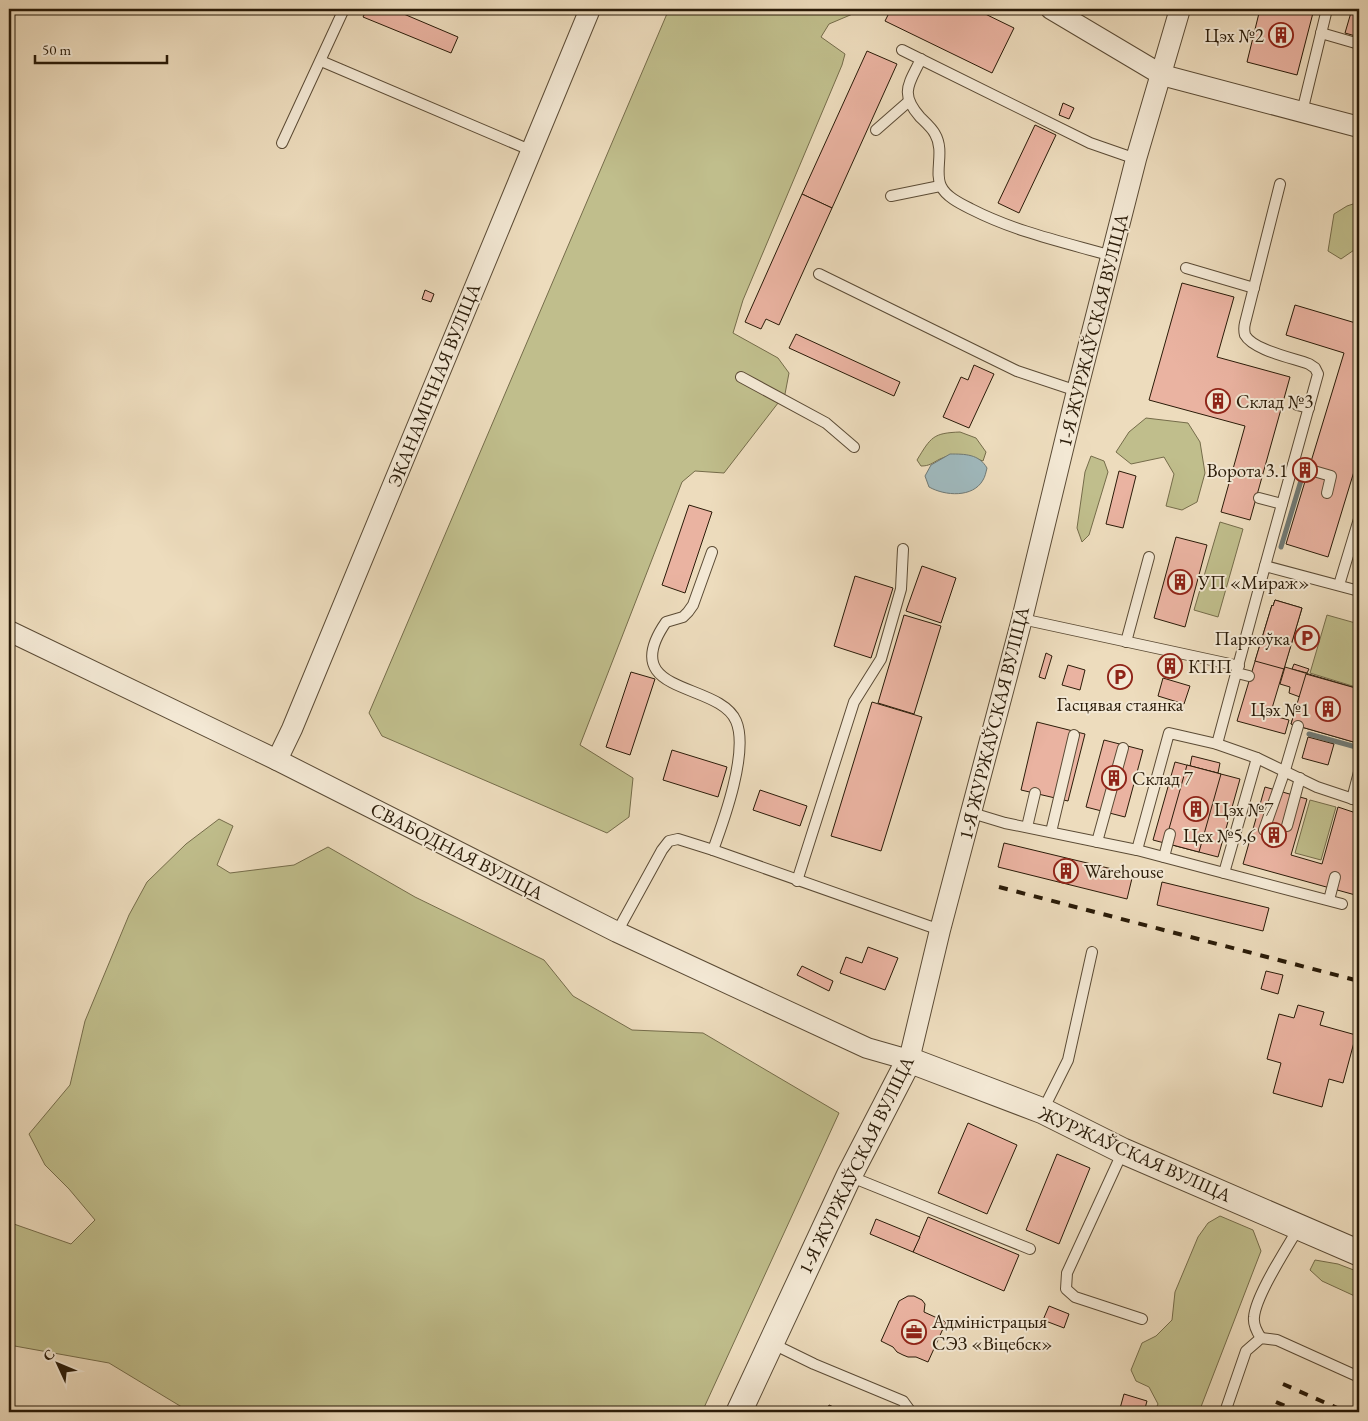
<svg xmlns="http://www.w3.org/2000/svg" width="1368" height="1421" font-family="'EB Garamond',serif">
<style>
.green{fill:#c0be8c;stroke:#756c4a}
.water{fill:#9fb8bc;stroke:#707974}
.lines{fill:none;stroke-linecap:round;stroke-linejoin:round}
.stream{stroke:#707974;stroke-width:5}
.building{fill:#eab3a1;stroke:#2a1b08}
.service-casing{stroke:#5b4b35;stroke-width:12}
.minor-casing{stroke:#5b4b35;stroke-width:22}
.tertiary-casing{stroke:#5b4b35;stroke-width:27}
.service{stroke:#f3e8d4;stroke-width:10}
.minor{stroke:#f3e8d4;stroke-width:20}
.tertiary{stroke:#f3e8d4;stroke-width:25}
.rail{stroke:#2a1b08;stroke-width:4;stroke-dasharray:9 9;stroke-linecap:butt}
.labels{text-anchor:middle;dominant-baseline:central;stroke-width:4;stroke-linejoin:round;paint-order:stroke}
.poi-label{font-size:19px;fill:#2a1b08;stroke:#f3e8d4;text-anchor:start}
.street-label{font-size:19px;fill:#2a1b08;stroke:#f3e8d4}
</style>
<rect width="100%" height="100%" fill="#eddcbd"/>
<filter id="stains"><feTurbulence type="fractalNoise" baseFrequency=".004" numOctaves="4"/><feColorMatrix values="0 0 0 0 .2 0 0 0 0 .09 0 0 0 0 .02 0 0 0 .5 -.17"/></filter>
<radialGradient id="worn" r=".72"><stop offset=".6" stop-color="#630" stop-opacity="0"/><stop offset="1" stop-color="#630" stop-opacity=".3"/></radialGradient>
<g class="green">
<path d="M669,9H859L855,13L829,24L821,37L845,54L842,65L743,300L733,333L778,358L789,373L785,394L724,473L695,471L682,482L580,745L633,778L629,817L607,833L382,736L369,713Z"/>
<path d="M1359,202V242L1357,248L1341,259L1328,251L1334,214L1347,206Z"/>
<path d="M1146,418L1188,423L1200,442L1205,473L1197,502L1182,510L1166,506L1174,474L1164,457L1131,464L1116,452L1129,432Z"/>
<path d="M960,432L976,438L986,452L983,461C969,456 954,452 940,459C932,463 930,466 921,466L917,460C931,437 933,433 960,432Z"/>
<path d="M1091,456L1104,461L1108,472L1089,535L1082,542L1077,528L1085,472Z"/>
<path d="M1220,522L1243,529L1218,617L1194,610Z"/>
<path d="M1327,615L1359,624V688L1310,673Z"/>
<path d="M1310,800L1336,807L1321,860L1295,853Z"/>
<path d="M219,819L233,826L217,865L230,873L294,865L328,847L415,897L544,960L573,996L632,1030L703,1033L839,1113L702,1412H190L109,1363L9,1345V1225L11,1223L71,1244L95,1220L69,1189L45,1165L29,1134L70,1085L85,1021L129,915L147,882L186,844Z"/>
<path d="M1220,1216L1253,1230L1261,1251L1199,1412H1154L1158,1404L1149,1387L1136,1381L1131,1370L1142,1343L1156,1336L1172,1320L1175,1292L1198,1237L1208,1223Z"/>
<path d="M1315,1260L1338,1264L1359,1272V1298L1322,1281L1310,1270Z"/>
</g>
<path class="water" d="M950,454C965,454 979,454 987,468C986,472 985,477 983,480C973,498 945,496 929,487L925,476L931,465Z"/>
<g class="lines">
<g class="stream">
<path d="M1281,547L1303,474"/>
<path d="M1309,734L1356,747"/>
</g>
</g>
<g class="building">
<path d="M367,9H392L458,37L451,53L363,17Z"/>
<path d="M891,9H975L1014,28L992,73L885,21Z"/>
<path d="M1260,9H1314L1297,75L1247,62Z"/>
<path d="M1352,9H1359V37L1345,33Z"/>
<path d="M867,51L897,64L832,208L802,194Z"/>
<path d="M1063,103L1074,108L1069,119L1059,115Z"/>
<path d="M1035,125L1056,135L1019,213L998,203Z"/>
<path d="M802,194L832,208L779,325L766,319L761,329L745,322Z"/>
<path d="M1182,283L1234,297L1217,357L1290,377L1250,520L1221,512L1245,426L1149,400Z"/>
<path d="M425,290L434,294L431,302L422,299Z"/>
<path d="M1295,305L1359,324V455L1328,557L1286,544L1344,353L1286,335Z"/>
<path d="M796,334L900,382L894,396L789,348Z"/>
<path d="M974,365L994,374L969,428L943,417L961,377L968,380Z"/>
<path d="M1119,471L1136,476L1123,528L1106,524Z"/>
<path d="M689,505L712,512L685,593L662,585Z"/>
<path d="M1176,537L1207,545L1185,627L1154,618Z"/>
<path d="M922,566L956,578L941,623L906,611Z"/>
<path d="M855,576L893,588L871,658L834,646Z"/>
<path d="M1275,600L1302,608L1270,715L1289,720L1285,734L1237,721L1272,605L1273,606Z"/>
<path d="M1275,600L1302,608L1284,669L1255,661L1272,605L1273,606Z"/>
<path d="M904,615L941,626L914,714L878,703Z"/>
<path d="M1046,653L1052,656L1045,679L1039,677Z"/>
<path d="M1162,658L1181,663L1178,674L1159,669Z"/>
<path d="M1294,664L1309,669L1307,673L1292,669Z"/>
<path d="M1068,665L1085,670L1080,690L1062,685Z"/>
<path d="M1285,667L1359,689V734L1357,743L1291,724L1300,697L1289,693L1290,687L1280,684Z"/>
<path d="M631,672L655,679L630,755L606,747Z"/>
<path d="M1306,674L1359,689V734L1357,743L1291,724Z"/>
<path d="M1163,678L1190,686L1184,704L1158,696Z"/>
<path d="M872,702L922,717L881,851L831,836Z"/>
<path d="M1037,722L1085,734L1068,801L1021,790Z"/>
<path d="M1308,737L1334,744L1328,765L1302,758Z"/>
<path d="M1104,740L1143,750L1125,817L1086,807Z"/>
<path d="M672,750L727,767L718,797L663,780Z"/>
<path d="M1192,756L1220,763L1218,773L1190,766Z"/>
<path d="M1175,762L1240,779L1218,857L1153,840Z"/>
<path d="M1187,765L1221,774L1199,852L1165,843Z"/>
<path d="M1265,787L1307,799L1291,855L1322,864L1338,807L1359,814V896L1243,864Z"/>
<path d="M760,790L807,806L800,826L753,810Z"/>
<path d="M1004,843L1133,874L1127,899L998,867Z"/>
<path d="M1162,882L1269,908L1263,931L1157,905Z"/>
<path d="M868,947L898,958L885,990L840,973L846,957L862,963Z"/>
<path d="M802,966L833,981L829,991L797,975Z"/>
<path d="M1266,971L1283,975L1278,994L1261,989Z"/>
<path d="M1298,1005L1324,1012L1320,1025L1356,1035L1343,1083L1329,1079L1322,1107L1273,1093L1281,1063L1267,1059L1279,1014L1294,1018Z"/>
<path d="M968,1123L1017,1145L987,1214L938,1193Z"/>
<path d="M1057,1154L1090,1168L1059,1244L1026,1230Z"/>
<path d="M928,1217L1019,1255L1004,1291L913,1252Z"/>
<path d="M876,1219L920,1237L913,1252L870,1234Z"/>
<path d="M908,1296H914L922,1300L925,1304L924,1312L946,1322L928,1362L916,1357H908L903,1355L897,1352L893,1347L881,1341L899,1301Z"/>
<path d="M1049,1306L1069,1314L1064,1328L1043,1320Z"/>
<path d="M1124,1394L1147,1401L1144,1412H1119Z"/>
<path d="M829,1405L845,1412H826Z"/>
</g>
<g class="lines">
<defs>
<g id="service">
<path d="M1321,33L1359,44"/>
<path d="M902,50L1090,143L1136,159"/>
<path d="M921,59C909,84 899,93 920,117C925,122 932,128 935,134C945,151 934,172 941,186C946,197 961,204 971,209C1016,232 1063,242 1112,256"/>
<path d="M321,61L530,150"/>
<path d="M1302,112L1327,9"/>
<path d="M876,130L908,102"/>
<path d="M282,143L344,9"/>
<path d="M891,196L940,186"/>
<path d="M1186,268L1254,288"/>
<path d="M819,274L1017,371L1077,391"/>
<path d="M741,377L826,423L854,447"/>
<path d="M1297,405L1309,408"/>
<path d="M1293,465L1331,476L1327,493"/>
<path d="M1259,498L1282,504"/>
<path d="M712,552L693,605L688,612L683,617L666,622C615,696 719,681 736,721C749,751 724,820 713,850L940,930"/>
<path d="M1265,566L1318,374L1315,368L1309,364C1293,358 1253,350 1245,335C1244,331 1244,327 1245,323L1280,184"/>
<path d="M1339,585L1359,519"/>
<path d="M1022,619L1239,666"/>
<path d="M1126,642L1149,557"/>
<path d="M1237,673L1249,676"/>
<path d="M1217,744L1265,566L1359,591"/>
<path d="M1352,799L1359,772"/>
<path d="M972,813L1005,823L1137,850L1224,873L1257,758"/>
<path d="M1287,826L1300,778"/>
<path d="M1027,827L1035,793"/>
<path d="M1264,830L1285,770L1298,726"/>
<path d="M1051,832L1074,735"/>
<path d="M1097,842L1123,748"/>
<path d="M1137,850L1169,733L1217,744L1257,758L1317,787L1359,801"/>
<path d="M1164,857L1170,834"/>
<path d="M1224,873L1342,904"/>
<path d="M797,881L854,702L881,659L901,589L903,549"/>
<path d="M1329,900L1335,877"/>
<path d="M617,932L662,850L669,841L678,839L713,850"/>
<path d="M1043,1110L1068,1060L1092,952"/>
<path d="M1123,1151L1067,1273L1066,1289L1075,1297L1142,1319"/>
<path d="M849,1176L1030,1249"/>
<path d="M1261,1338C1257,1332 1253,1325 1254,1317C1256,1295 1287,1248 1299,1227"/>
<path d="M771,1343L814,1364L903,1401L911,1412"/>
<path d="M1225,1412L1246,1351L1261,1338L1277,1340L1359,1377"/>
</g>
<g id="minor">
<path d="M1051,9L1162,75L1359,127"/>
<path d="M9,631L277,760L617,932L867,1048L909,1060L940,930L1022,619L1077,391L1136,159L1180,9"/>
<path d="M277,760L292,729L590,9"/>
</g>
<path id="tertiary" d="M739,1412L849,1176L909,1060L1043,1111L1123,1151L1359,1253"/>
</defs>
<use href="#service" class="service-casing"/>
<use href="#minor" class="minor-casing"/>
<use href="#tertiary" class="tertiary-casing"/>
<use href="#service" class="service"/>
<use href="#minor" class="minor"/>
<use href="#tertiary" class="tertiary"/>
<g class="rail">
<path d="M999,887L1359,981"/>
<path d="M1283,1384L1346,1412"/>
<path d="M1276,1402L1299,1412"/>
</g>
</g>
<defs>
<symbol id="building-ring" viewBox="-11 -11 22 22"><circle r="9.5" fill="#f3e8d4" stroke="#8f2418" stroke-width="1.5"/><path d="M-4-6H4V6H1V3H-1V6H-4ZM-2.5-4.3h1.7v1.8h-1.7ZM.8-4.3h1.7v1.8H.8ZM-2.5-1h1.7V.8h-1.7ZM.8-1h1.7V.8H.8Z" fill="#8f2418"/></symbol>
<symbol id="parking-ring" viewBox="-11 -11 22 22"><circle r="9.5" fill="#f3e8d4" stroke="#8f2418" stroke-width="1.5"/><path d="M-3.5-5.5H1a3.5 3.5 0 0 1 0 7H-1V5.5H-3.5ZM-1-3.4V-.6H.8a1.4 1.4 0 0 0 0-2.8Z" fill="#8f2418"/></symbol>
<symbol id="office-ring" viewBox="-11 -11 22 22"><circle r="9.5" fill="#f3e8d4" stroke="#8f2418" stroke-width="1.5"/><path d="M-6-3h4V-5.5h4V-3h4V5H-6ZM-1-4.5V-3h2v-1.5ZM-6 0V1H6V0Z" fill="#8f2418"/></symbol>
</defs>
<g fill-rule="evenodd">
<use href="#building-ring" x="1267" y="21" width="28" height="28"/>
<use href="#building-ring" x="1204" y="387" width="28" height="28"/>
<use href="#building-ring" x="1291" y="456" width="28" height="28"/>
<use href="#building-ring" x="1166" y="568" width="28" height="28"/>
<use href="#parking-ring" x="1293" y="624" width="28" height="28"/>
<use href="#building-ring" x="1156" y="652" width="28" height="28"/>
<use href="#parking-ring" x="1106" y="663" width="28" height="28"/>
<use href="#building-ring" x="1314" y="695" width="28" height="28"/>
<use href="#building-ring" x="1100" y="764" width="28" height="28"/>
<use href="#building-ring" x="1182" y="795" width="28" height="28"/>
<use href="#building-ring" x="1260" y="821" width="28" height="28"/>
<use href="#building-ring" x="1052" y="857" width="28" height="28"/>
<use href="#office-ring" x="900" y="1318" width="28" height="28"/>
</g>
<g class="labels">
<g class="poi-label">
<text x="1264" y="35" text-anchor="end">Цэх №2</text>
<text x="1236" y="401">Склад №3</text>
<text x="1288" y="470" text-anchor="end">Ворота 3.1</text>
<text x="1198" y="582">УП «Мираж»</text>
<text x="1290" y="638" text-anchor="end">Паркоўка</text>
<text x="1188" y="666">КПП</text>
<text x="1120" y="704" text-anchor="middle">Гасцявая стаянка</text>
<text x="1310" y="709" text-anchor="end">Цэх №1</text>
<text x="1132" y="778">Склад 7</text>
<text x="1214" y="809">Цэх №7</text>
<text x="1256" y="835" text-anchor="end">Цех №5,6</text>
<text x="1084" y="871">Warehouse</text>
<text x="932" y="1321">Адміністрацыя<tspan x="932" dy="22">СЭЗ «Віцебск»</tspan></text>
</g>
<g class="street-label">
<text transform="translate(1093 330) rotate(-76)">1-Я ЖУРЖАЎСКАЯ ВУЛІЦА</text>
<text transform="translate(434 385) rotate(-68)">ЭКАНАМІЧНАЯ ВУЛІЦА</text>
<text transform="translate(994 723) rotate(-76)">1-Я ЖУРЖАЎСКАЯ ВУЛІЦА</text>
<text transform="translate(457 851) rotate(27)">СВАБОДНАЯ ВУЛІЦА</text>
<text transform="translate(1135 1154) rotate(24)">ЖУРЖАЎСКАЯ ВУЛІЦА</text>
<text transform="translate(856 1165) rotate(-64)">1-Я ЖУРЖАЎСКАЯ ВУЛІЦА</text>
</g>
</g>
<rect width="1368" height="1421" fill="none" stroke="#eddcbd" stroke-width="30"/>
<rect x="10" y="10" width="1348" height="1401" fill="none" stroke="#2a1b08" stroke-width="2.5"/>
<rect x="15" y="15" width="1338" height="1391" fill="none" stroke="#2a1b08"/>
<g transform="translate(58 1364) rotate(314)" stroke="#f3e8d4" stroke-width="4" paint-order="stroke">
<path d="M0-4L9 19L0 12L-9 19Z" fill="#2a1b08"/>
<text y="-8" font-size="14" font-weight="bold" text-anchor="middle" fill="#2a1b08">С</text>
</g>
<path d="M35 55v8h132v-8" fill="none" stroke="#2a1b08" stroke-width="2.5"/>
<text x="42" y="55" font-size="15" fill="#2a1b08" stroke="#f3e8d4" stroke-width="4" paint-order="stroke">50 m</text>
<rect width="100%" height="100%" filter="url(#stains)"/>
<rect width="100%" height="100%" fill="url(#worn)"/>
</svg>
